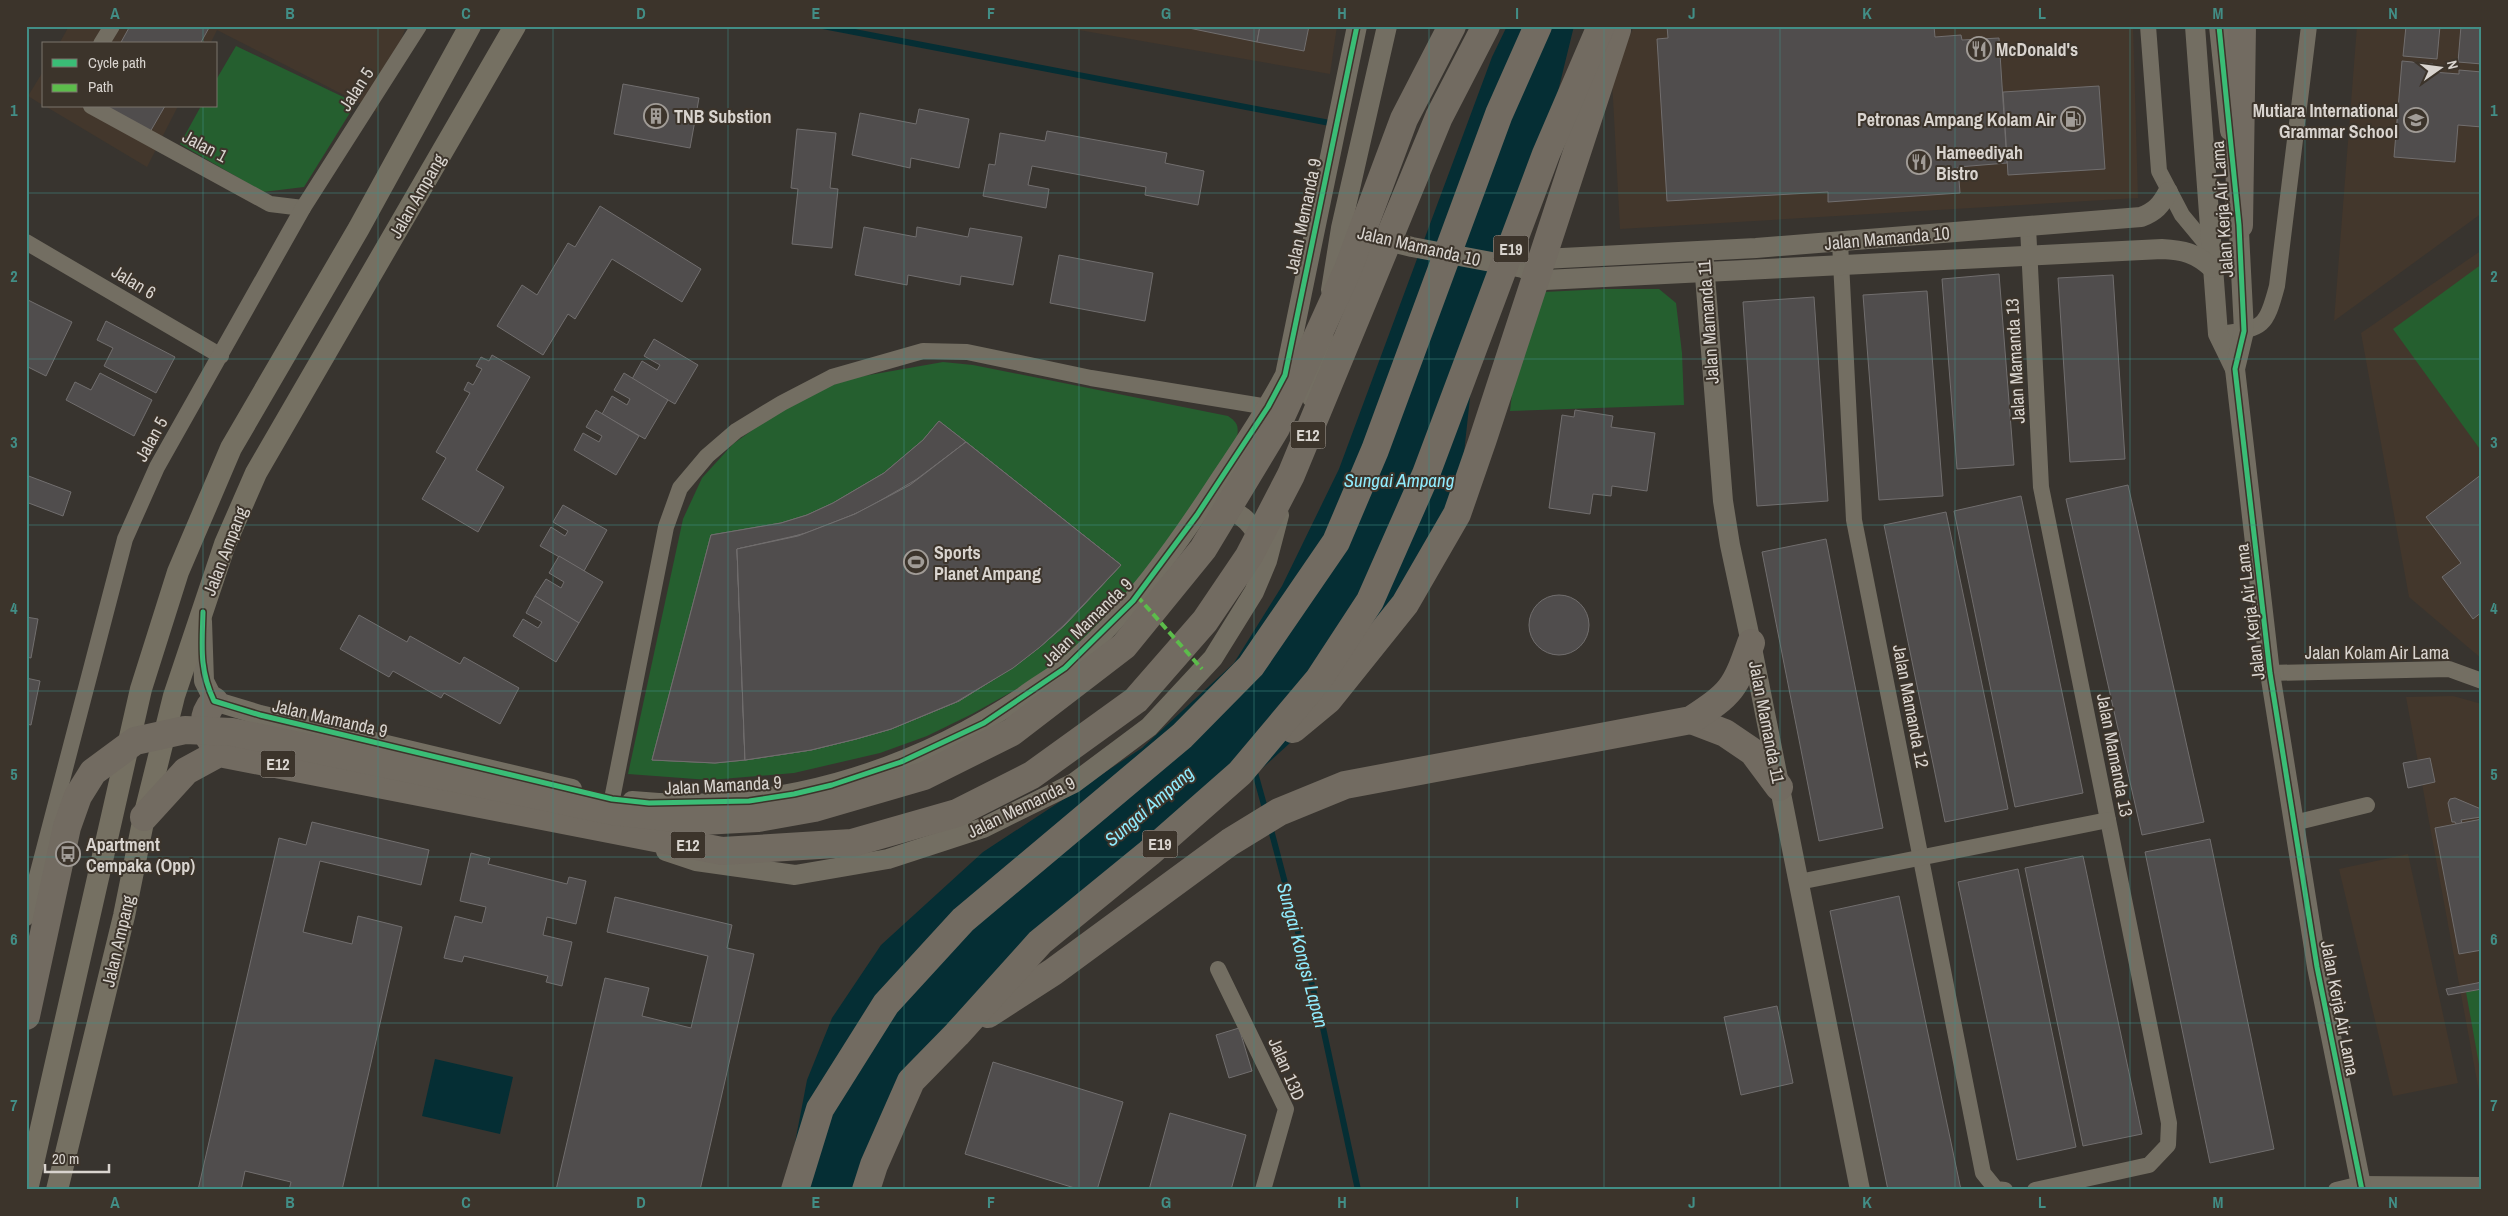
<svg xmlns="http://www.w3.org/2000/svg" width="2508" height="1216" font-family="'Archivo Narrow',sans-serif">
<style>
.built{fill:#43372c}
.green{fill:#255f2f}
.water{fill:#052e34}
.lines{fill:none;stroke-linecap:round;stroke-linejoin:round}
.stream{stroke:#052e34;stroke-width:6}
.building{fill:#504d4d;stroke:#716e6e}
.minor{stroke:#736e62;stroke-width:16}
.tertiary{stroke:#736e62;stroke-width:20}
.secondary{stroke:#757062;stroke-width:22}
.motorway{stroke:#726b61;stroke-width:28}
.quiet{stroke:#5cbc4b;stroke-width:4;stroke-dasharray:8 4;stroke-linecap:butt}
.cycleway-casing{stroke:#3c342b;stroke-width:8}
.cycleway{stroke:#3abd76;stroke-width:5}
.grid{fill:none;stroke:#428e86;stroke-width:1;stroke-opacity:0.55}
.labels{text-anchor:middle;dominant-baseline:central;stroke-width:4;stroke-linejoin:round;paint-order:stroke}
.shield{fill:#3c342b;stroke:#aaa49e;stroke-width:1}
.shield-label{font-size:16px;font-weight:bold;fill:#d9d4cf}
.poi-label{font-size:18px;font-weight:bold;fill:#d9d4cf;stroke:#3c342b;text-anchor:start}
.street-label{font-size:18px;fill:#d9d4cf;stroke:#3c342b}
.water-label{font-size:19px;font-style:italic;fill:#90ebfd;stroke:#3c342b}
.neatline{fill:none;stroke:#428e86;stroke-width:2}
.grid-label{font-size:16px;text-anchor:middle;font-weight:bold;fill:#428e86}
</style>
<rect width="100%" height="100%" fill="#38342f"/>
<g class="built">
<path d="M69,26H406L377,112L217,30L210,44H59Z"/>
<path d="M1056,26H1337L1330,74Z"/>
<path d="M1634,26H2133L2138,198L1620,229L1612,80Z"/>
<path d="M2357,26H2482V213L2334,321Z"/>
<path d="M44,70V106L28,96Z"/>
<path d="M45,106H178L147,167Z"/>
<path d="M2482,250V659L2409,597L2361,333Z"/>
<path d="M2453,696L2482,704V1108L2406,697Z"/>
<path d="M2408,854L2458,1083L2393,1096L2339,869Z"/>
</g>
<g class="green">
<path d="M236,46L356,103L304,187L263,192L180,144L201,106H216V80Z"/>
<path d="M2482,264V452L2393,329Z"/>
<path d="M1604,289H1659L1676,303L1682,353L1684,405L1510,411L1524,293Z"/>
<path d="M943,362L973,365L1228,416C1237,422 1239,426 1237,437L1182,530L1082,645L1022,686L972,714L927,736L880,753L794,773L709,780L628,774L683,519L702,478L733,444L768,419L826,387L858,377Z"/>
<path d="M2482,989V1081L2466,992Z"/>
</g>
<g class="water">
<path d="M1507,26H1574L1550,124L1472,379L1460,490L1338,699L1256,774L1127,859L913,1081L872,1190H786L807,1080L832,1018L881,945L983,852L1142,748L1234,663L1282,586L1339,469L1492,57Z"/>
<path d="M435,1059L513,1077L500,1134L422,1116Z"/>
</g>
<g class="lines">
<g class="stream">
<path d="M823,26L1335,124"/>
<path d="M1254,769L1266,812"/>
<path d="M1270,826L1322,1023L1358,1190"/>
</g>
</g>
<g class="building">
<path d="M130,26H210L200,44H120Z"/>
<path d="M1179,26H1260L1257,42Z"/>
<path d="M1260,26H1309L1304,51L1257,42Z"/>
<path d="M1667,26H1934L1935,37L1961,35L1962,40L1999,38L2007,163L1958,167L1960,193L1828,202V192L1667,201L1657,39L1668,38Z"/>
<path d="M2406,26H2440L2437,59L2403,56Z"/>
<path d="M2461,26H2482V64L2458,62Z"/>
<path d="M2402,61L2433,64V72L2459,74V70L2482,72V127L2458,125L2455,162L2394,157Z"/>
<path d="M623,84L699,98L690,148L614,134Z"/>
<path d="M2099,86L2105,169L2008,175L2003,92Z"/>
<path d="M104,106H165L150,132Z"/>
<path d="M919,109L969,119L959,168L911,158L910,168L852,155L860,113L916,124Z"/>
<path d="M797,129L836,133L830,188L838,189L832,248L792,244L798,189L791,188Z"/>
<path d="M1047,131L1167,153L1165,163L1204,171L1198,205L1145,195L1146,187L1032,166L1028,185L1049,189L1046,208L983,196L989,164L995,165L1000,133L1045,141Z"/>
<path d="M600,206L701,269L682,302L612,259L575,319L568,314L543,355L497,326L522,285L537,295L568,243L575,247Z"/>
<path d="M864,227L916,237L917,227L968,237L970,228L1022,237L1013,285L961,276L960,285L908,275L907,285L855,275Z"/>
<path d="M1059,255L1153,273L1145,321L1050,303Z"/>
<path d="M1999,274L2014,465L1957,469L1942,279Z"/>
<path d="M2113,275L2125,459L2070,462L2058,278Z"/>
<path d="M1927,291L1943,496L1879,500L1863,295Z"/>
<path d="M1814,297L1828,501L1757,506L1743,302Z"/>
<path d="M26,299L72,322L46,376L26,366Z"/>
<path d="M106,321L175,357L156,393L104,366L113,348L97,340Z"/>
<path d="M654,339L698,365L675,404L632,379L642,361L657,370L660,365L644,356Z"/>
<path d="M492,355L530,377L476,470L504,487L478,532L422,499L446,458L436,452L470,393L464,390L468,382L473,385L482,369L476,366L481,357L489,361Z"/>
<path d="M100,373L152,400L134,436L66,400L75,382L91,390Z"/>
<path d="M624,373L668,400L645,439L602,414L612,396L627,405L630,399L614,390Z"/>
<path d="M596,410L639,436L616,475L574,450L583,433L599,442L602,436L586,427Z"/>
<path d="M1575,410L1613,416L1611,427L1655,433L1647,491L1612,486L1611,496L1593,494L1590,514L1549,508L1562,415L1574,417Z"/>
<path d="M939,421L966,442L910,485L874,505L817,530L778,541L737,549L745,760L715,763L652,760L711,535L781,523L807,515L833,503L884,473L923,440Z"/>
<path d="M939,421L966,442L905,488L864,510L812,532L737,549L745,760L715,763L652,760L711,535L781,523L807,515L833,503L884,473L923,440Z"/>
<path d="M966,442L1121,565L1065,625L1041,646L1015,666L959,701L891,729L856,739L811,750L745,760L737,549L781,540L823,528L864,510L924,475Z"/>
<path d="M966,442L1121,565L1065,625L1041,646L1015,666L959,701L891,729L856,739L811,750L745,760L737,549L798,536L855,514L910,485Z"/>
<path d="M966,442L1121,565L1064,625L1040,647L1013,668L956,702L891,729L856,739L811,750L745,760L737,549L798,536L855,514L910,485Z"/>
<path d="M2482,474V612L2473,619L2442,577L2461,563L2426,517Z"/>
<path d="M26,475L71,492L63,516L26,502Z"/>
<path d="M2128,485L2204,822L2142,835L2066,499Z"/>
<path d="M2021,496L2083,793L2015,807L1954,511Z"/>
<path d="M563,505L607,530L584,571L540,546L551,527L565,536L568,531L553,522Z"/>
<path d="M1946,512L2008,809L1945,822L1884,525Z"/>
<path d="M1826,539L1883,828L1819,841L1762,552Z"/>
<path d="M559,556L603,582L579,623L535,596L546,579L561,588L564,582L549,573Z"/>
<circle cx="1559" cy="625" r="30"/>
<path d="M535,596L579,623L556,662L513,636L523,619L538,628L542,622L526,613Z"/>
<path d="M359,615L407,642L410,636L460,664L464,657L519,688L500,724L444,693L441,698L393,671L389,677L340,649Z"/>
<path d="M26,617L38,619L31,658L26,657Z"/>
<path d="M26,678L40,681L31,725L26,724Z"/>
<path d="M2430,758L2435,782L2408,788L2403,763Z"/>
<path d="M2455,798L2481,809V817L2461,820L2462,823L2456,824L2455,822H2452L2448,803L2450,799Z"/>
<path d="M2482,819V950L2459,954L2435,828Z"/>
<path d="M312,822L429,850L421,885L320,861L303,932L352,944L358,916L402,927L342,1190H289L291,1182L245,1171L241,1190H198L279,838L306,845Z"/>
<path d="M2210,839L2274,1149L2210,1163L2145,852Z"/>
<path d="M471,853L490,858L488,864L567,884L569,877L586,881L576,924L547,917L543,935L572,942L562,986L546,982L548,976L464,956L462,962L444,958L455,916L482,923L486,907L460,901Z"/>
<path d="M2083,856L2142,1134L2083,1146L2025,868Z"/>
<path d="M2018,869L2076,1147L2017,1160L1958,882Z"/>
<path d="M1899,896L1961,1190H1888L1830,911Z"/>
<path d="M615,897L732,925L727,948L754,954L700,1190H556L605,978L649,988L642,1016L691,1028L708,956L607,932Z"/>
<path d="M2482,982V989L2448,995L2446,989Z"/>
<path d="M1777,1006L1793,1083L1741,1095L1724,1017Z"/>
<path d="M1239,1028L1252,1071L1229,1078L1216,1035Z"/>
<path d="M993,1062L1123,1102L1097,1190H1081L965,1154Z"/>
<path d="M1170,1113L1246,1135L1231,1190H1149Z"/>
</g>
<g class="lines">
<g class="minor">
<path d="M2148,26L2159,171L2182,215L2211,250"/>
<path d="M101,44L112,26"/>
<path d="M91,106L270,204L303,208"/>
<path d="M2028,227L2041,487L2169,1123L2168,1145L2149,1165L2035,1190"/>
<path d="M26,242L221,356"/>
<path d="M1840,242L1854,520L1983,1173L1996,1189L2005,1190"/>
<path d="M2218,334C2262,328 2265,331 2277,286L2309,26"/>
<path d="M2270,673L2449,669L2482,681"/>
<path d="M612,799L666,527L680,488L707,456L736,431L782,403L832,377L923,351L967,352L1091,378L1268,407"/>
<path d="M2294,823L2367,805"/>
<path d="M1799,882L2108,820"/>
<path d="M26,918L125,539L157,467L303,208L419,26"/>
<path d="M1218,969L1286,1109L1263,1190"/>
<path d="M2336,1190L2361,1184L2482,1185"/>
</g>
<g class="tertiary">
<path d="M2195,26L2218,334L2235,369"/>
<path d="M2219,26L2230,131"/>
<path d="M2238,212L2244,331L2235,369L2270,673L2317,967L2362,1190"/>
<path d="M1375,238L1412,247L1523,268L1545,280L2162,249C2183,250 2196,253 2212,268"/>
<path d="M1703,251L1723,501L1730,545L1751,643L1860,1190"/>
<path d="M1532,264L1543,259L1756,248L2141,217C2155,212 2161,205 2168,192"/>
<path d="M1331,290L1341,228L1387,26"/>
<path d="M1312,398L1324,338"/>
<path d="M1214,511C1239,504 1255,528 1264,547"/>
<path d="M202,621L204,681L214,701L260,715L572,789"/>
<path d="M632,801C771,815 909,773 1024,696C1037,686 1052,678 1065,668C1127,617 1178,544 1221,478C1244,444 1266,411 1285,375L1357,26"/>
<path d="M666,851L696,861L795,875L888,859L983,828L1074,783L1149,727L1213,658L1254,592L1267,561L1279,515"/>
</g>
<g class="secondary">
<path d="M27,1190L141,689L178,572L231,448L359,228L470,26"/>
<path d="M57,1190L124,916L144,817L174,696L225,544L256,473L515,26"/>
</g>
<g class="motorway">
<path d="M2239,225L2242,26"/>
<path d="M1691,720L1725,733L1753,752L1779,787"/>
<path d="M1293,729L1328,700L1405,604L1457,514L1483,439L1617,30"/>
<path d="M214,745C203,730 201,716 214,701"/>
<path d="M144,817L186,771L219,753L722,851L852,843L957,813L1032,775L1136,700L1205,621L1249,556L1291,475L1439,117L1486,26"/>
<path d="M988,1014L1053,972L1230,842L1279,812L1345,785L1691,720C1732,693 1735,689 1751,643"/>
<path d="M26,1016L67,827L78,796L93,772L135,741L185,730L232,732L613,811L702,821L758,818L814,808L924,776L1012,732L1124,646L1203,549L1276,428L1348,269L1404,119L1452,26"/>
<path d="M795,1190L820,1109L886,1004L963,920L1182,736L1251,666L1336,542L1375,450L1499,114L1538,26"/>
<path d="M866,1190L874,1165L911,1081L957,1034L1040,942L1149,853L1240,773L1319,679L1370,601L1426,474L1546,154L1601,26"/>
</g>
<path class="quiet" d="M1137,596L1202,669"/>
<defs>
<g id="cycleway">
<path d="M2219,26L2239,225L2244,331L2235,369L2270,673L2317,967L2362,1190"/>
<path d="M203,612C202,646 199,669 214,701L260,715L612,799L649,803L749,801L794,794L832,785L901,762L984,723L1065,668L1133,601L1197,515L1268,407L1285,375L1357,26"/>
</g>
</defs>
<use href="#cycleway" class="cycleway-casing"/>
<use href="#cycleway" class="cycleway"/>
</g>
<path class="grid" d="M203,26V44M378,26V1190M553,26V1190M728,26V1190M904,26V1190M1079,26V1190M1254,26V1190M1429,26V1190M1604,26V1190M1780,26V1190M1955,26V1190M2130,26V1190M2305,26V1190M203,106V1190M26,193H2482M26,359H2482M26,525H2482M26,691H2482M26,857H2482M26,1023H2482"/>
<defs>
<symbol id="restaurant-ring" viewBox="-11 -11 22 22"><circle r="9.5" fill="#3c342b" stroke="#a19c97" stroke-width="1.5"/><path d="M-5-6h1v4h1v-4h1v4h1v-4h1v5L-1.5 .5V6h-2V.5L-5-1ZM5-6V6H3V1.5H1.5Q1.5-4 5-6Z" fill="#a19c97"/></symbol>
<symbol id="building-ring" viewBox="-11 -11 22 22"><circle r="9.5" fill="#3c342b" stroke="#a19c97" stroke-width="1.5"/><path d="M-4-6H4V6H1V3H-1V6H-4ZM-2.5-4.3h1.7v1.8h-1.7ZM.8-4.3h1.7v1.8H.8ZM-2.5-1h1.7V.8h-1.7ZM.8-1h1.7V.8H.8Z" fill="#a19c97"/></symbol>
<symbol id="fuel-ring" viewBox="-11 -11 22 22"><circle r="9.5" fill="#3c342b" stroke="#a19c97" stroke-width="1.5"/><path d="M-5.5-6h7V0h2V4h1.3V-2.5L3-4.5l.8-.8L6-3V5H2.5V1h-1V6h-7ZM-4.2-4.7v3.2H.2V-4.7Z" fill="#a19c97"/></symbol>
<symbol id="school-ring" viewBox="-11 -11 22 22"><circle r="9.5" fill="#3c342b" stroke="#a19c97" stroke-width="1.5"/><path d="M0-5L7-2L0 1L-7-2ZM-4 1L0 2.5L4 1V4Q0 6-4 4Z" fill="#a19c97"/></symbol>
<symbol id="stadium-ring" viewBox="-11 -11 22 22"><circle r="9.5" fill="#3c342b" stroke="#a19c97" stroke-width="1.5"/><path d="M0-5a6.5 5 0 1 0 0 10a6.5 5 0 1 0 0-10ZM-3.5-1.8h7v3.6h-7Z" fill="#a19c97"/></symbol>
<symbol id="bus-ring" viewBox="-11 -11 22 22"><circle r="9.5" fill="#3c342b" stroke="#a19c97" stroke-width="1.5"/><path d="M-5-6H5V4H4V6H2V4H-2V6H-4V4H-5ZM-3.5-4V0h7V-4ZM-3.5 1.2v1.5H-2V1.2ZM2 1.2v1.5H3.5V1.2Z" fill="#a19c97"/></symbol>
</defs>
<g fill-rule="evenodd">
<use href="#restaurant-ring" x="1965" y="35" width="28" height="28"/>
<use href="#building-ring" x="642" y="102" width="28" height="28"/>
<use href="#fuel-ring" x="2059" y="105" width="28" height="28"/>
<use href="#school-ring" x="2402" y="106" width="28" height="28"/>
<use href="#restaurant-ring" x="1905" y="148" width="28" height="28"/>
<use href="#stadium-ring" x="902" y="548" width="28" height="28"/>
<use href="#bus-ring" x="54" y="840" width="28" height="28"/>
</g>
<g class="labels">
<g class="shield">
<rect x="1493.5" y="235.5" width="35" height="27" rx="4"/>
<rect x="1290.5" y="421.5" width="35" height="27" rx="4"/>
<rect x="260.5" y="750.5" width="35" height="27" rx="4"/>
<rect x="1142.5" y="830.5" width="35" height="27" rx="4"/>
<rect x="670.5" y="831.5" width="35" height="27" rx="4"/>
</g>
<g class="shield-label">
<text x="1511" y="249">E19</text>
<text x="1308" y="435">E12</text>
<text x="278" y="764">E12</text>
<text x="1160" y="844">E19</text>
<text x="688" y="845">E12</text>
</g>
<g class="poi-label">
<text x="1996" y="49">McDonald's</text>
<text x="2398" y="110" text-anchor="end">Mutiara International<tspan x="2398" dy="21">Grammar School</tspan></text>
<text x="674" y="116">TNB Substion</text>
<text x="2056" y="119" text-anchor="end">Petronas Ampang Kolam Air</text>
<text x="1936" y="152">Hameediyah<tspan x="1936" dy="21">Bistro</tspan></text>
<text x="934" y="552">Sports<tspan x="934" dy="21">Planet Ampang</tspan></text>
<text x="86" y="844">Apartment<tspan x="86" dy="21">Cempaka (Opp)</tspan></text>
</g>
<g class="street-label">
<text transform="translate(356 89) rotate(-57)">Jalan 5</text>
<text transform="translate(205 146) rotate(28)">Jalan 1</text>
<text transform="translate(417 196) rotate(-60)">Jalan Ampang</text>
<text transform="translate(2222 209) rotate(-94)">Jalan Kerja Air Lama</text>
<text transform="translate(1303 216) rotate(-78)">Jalan Memanda 9</text>
<text transform="translate(1887 238) rotate(-5)">Jalan Mamanda 10</text>
<text transform="translate(1419 246) rotate(13)">Jalan Mamanda 10</text>
<text transform="translate(134 282) rotate(31)">Jalan 6</text>
<text transform="translate(1708 322) rotate(-94)">Jalan Mamanda 11</text>
<text transform="translate(2015 361) rotate(-93)">Jalan Mamanda 13</text>
<text transform="translate(151 439) rotate(-61)">Jalan 5</text>
<text transform="translate(225 551) rotate(-69)">Jalan Ampang</text>
<text transform="translate(2250 612) rotate(-97)">Jalan Kerja Air Lama</text>
<text transform="translate(1087 622) rotate(-44)">Jalan Mamanda 9</text>
<text x="2377" y="652">Jalan Kolam Air Lama</text>
<text transform="translate(1911 706) rotate(79)">Jalan Mamanda 12</text>
<text transform="translate(330 718) rotate(13)">Jalan Mamanda 9</text>
<text transform="translate(1767 722) rotate(79)">Jalan Mamanda 11</text>
<text transform="translate(2115 755) rotate(79)">Jalan Mamanda 13</text>
<text transform="translate(723 785) rotate(-3)">Jalan Mamanda 9</text>
<text transform="translate(1021 807) rotate(-26)">Jalan Memanda 9</text>
<text transform="translate(118 941) rotate(-77)">Jalan Ampang</text>
<text transform="translate(2340 1008) rotate(79)">Jalan Kerja Air Lama</text>
<text transform="translate(1287 1069) rotate(67)">Jalan 13D</text>
</g>
<g class="water-label">
<text x="1399" y="480">Sungai Ampang</text>
<text transform="translate(1149 806) rotate(-41)">Sungai Ampang</text>
<text transform="translate(1303 955) rotate(75)">Sungai Kongsi Lapan</text>
</g>
</g>
<rect width="2508" height="1216" fill="none" stroke="#3c342b" stroke-width="55"/>
<rect x="42" y="42" width="175" height="65" fill="#3c342b" stroke="#7b746d"/>
<rect x="52" y="59" width="25" height="8" fill="#3abd76" stroke="#7b746d"/>
<text x="88" y="68" font-size="15" fill="#d9d4cf">Cycle path</text>
<rect x="52" y="84" width="25" height="8" fill="#5cbc4b" stroke="#7b746d"/>
<text x="88" y="92" font-size="15" fill="#d9d4cf">Path</text>
<g transform="translate(2440 68) rotate(76)" stroke="#3c342b" stroke-width="4" paint-order="stroke">
<path d="M0-4L9 19L0 12L-9 19Z" fill="#d9d4cf"/>
<text y="-8" font-size="14" font-weight="bold" text-anchor="middle" fill="#d9d4cf">N</text>
</g>
<path d="M45 1164v8h64v-8" fill="none" stroke="#d9d4cf" stroke-width="2.5"/>
<text x="52" y="1164" font-size="15" fill="#d9d4cf" stroke="#3c342b" stroke-width="4" paint-order="stroke">20 m</text>
<rect x="28" y="28" width="2452" height="1160" class="neatline"/>
<g class="grid-label">
<text x="115" y="19">A</text>
<text x="290" y="19">B</text>
<text x="466" y="19">C</text>
<text x="641" y="19">D</text>
<text x="816" y="19">E</text>
<text x="991" y="19">F</text>
<text x="1166" y="19">G</text>
<text x="1342" y="19">H</text>
<text x="1517" y="19">I</text>
<text x="1692" y="19">J</text>
<text x="1867" y="19">K</text>
<text x="2042" y="19">L</text>
<text x="2218" y="19">M</text>
<text x="2393" y="19">N</text>
<text x="14" y="116">1</text>
<text x="2494" y="116">1</text>
<text x="14" y="282">2</text>
<text x="2494" y="282">2</text>
<text x="14" y="448">3</text>
<text x="2494" y="448">3</text>
<text x="14" y="614">4</text>
<text x="2494" y="614">4</text>
<text x="14" y="780">5</text>
<text x="2494" y="780">5</text>
<text x="14" y="945">6</text>
<text x="2494" y="945">6</text>
<text x="14" y="1111">7</text>
<text x="2494" y="1111">7</text>
<text x="115" y="1208">A</text>
<text x="290" y="1208">B</text>
<text x="466" y="1208">C</text>
<text x="641" y="1208">D</text>
<text x="816" y="1208">E</text>
<text x="991" y="1208">F</text>
<text x="1166" y="1208">G</text>
<text x="1342" y="1208">H</text>
<text x="1517" y="1208">I</text>
<text x="1692" y="1208">J</text>
<text x="1867" y="1208">K</text>
<text x="2042" y="1208">L</text>
<text x="2218" y="1208">M</text>
<text x="2393" y="1208">N</text>
</g>
</svg>
